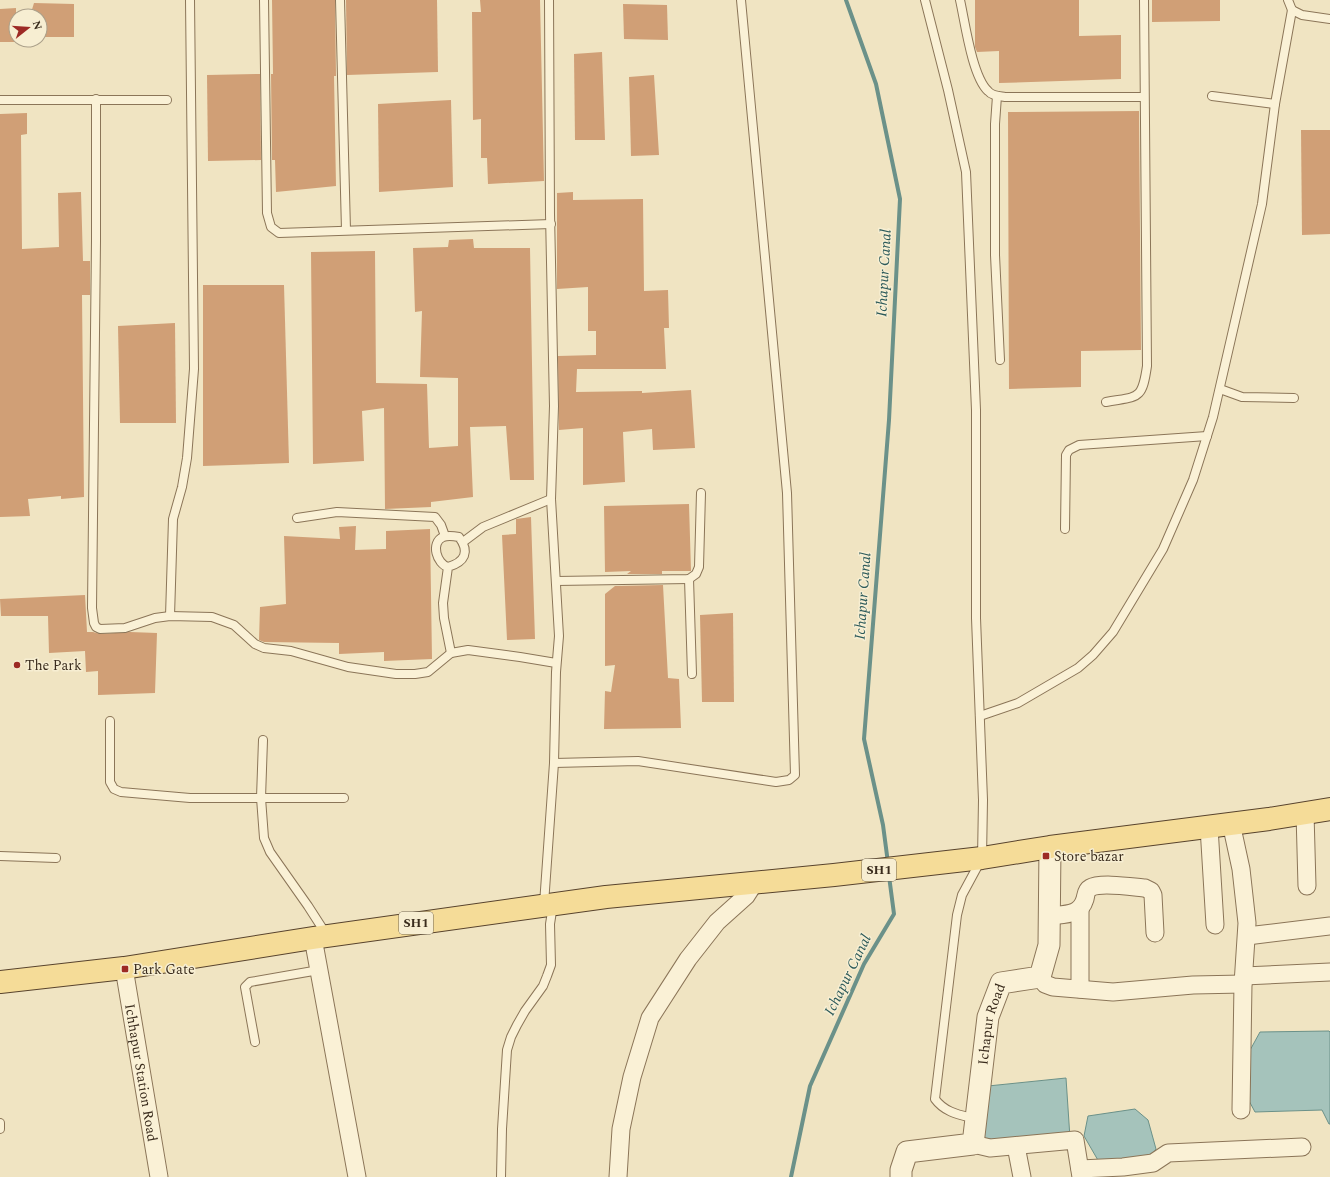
<svg xmlns="http://www.w3.org/2000/svg" width="1330" height="1177" font-family="Spectral,serif">
<style>
.water{fill:#a5c3bb;stroke:#6b9189}
.lines{fill:none;stroke-linecap:round;stroke-linejoin:round}
.stream{stroke:#6b9189;stroke-width:4}
.building{fill:#d09f76}
.service-casing{stroke:#8b7558;stroke-width:10}
.minor-casing{stroke:#8b7558;stroke-width:19}
.tertiary-casing{stroke:#8b7558;stroke-width:23}
.primary-casing{stroke:#58432d;stroke-width:24}
.service{stroke:#faf1d6;stroke-width:8}
.minor{stroke:#faf1d6;stroke-width:17}
.tertiary{stroke:#faf1d6;stroke-width:21}
.primary{stroke:#f5dc98;stroke-width:22}
.poi-dot{fill:#9d2a25;stroke:#f7eed2;stroke-width:1.5}
.labels{text-anchor:middle;dominant-baseline:central;stroke-width:3;stroke-linejoin:round;paint-order:stroke}
.shield{fill:#f7eed2;stroke:#736653;stroke-width:1}
.shield-label{font-size:13px;font-weight:bold;fill:#3a2c1d}
.poi-label{font-size:14px;fill:#3a2c1d;stroke:#f7eed2;text-anchor:start}
.street-label{font-size:14px;fill:#3a2c1d;stroke:#f7eed2}
.water-label{font-size:15px;font-style:italic;fill:#2c5a5a;stroke:#f7eed2}
</style>
<rect width="100%" height="100%" fill="#f0e4c2"/>
<g class="water">
<path d="M1329,1031L1330,1032V1124H1329L1322,1110L1255,1112L1247,1097L1249,1052L1260,1032Z"/>
<path d="M1066,1078L1070,1138L991,1143L982,1138L988,1086Z"/>
<path d="M1135,1109L1148,1120L1156,1149L1151,1156L1099,1162L1084,1136L1088,1116Z"/>
</g>
<g class="lines">
<g class="stream">
<path d="M846,0L876,84L900,199L889,420L864,739L883,825L888,863"/>
<path d="M791,1177L810,1086L864,964L894,914L889,876"/>
</g>
</g>
<g class="building">
<path d="M272,0H335L336,76H334L336,186L276,192L275,160H272L271,74H273Z"/>
<path d="M346,0H437L438,72L347,75Z"/>
<path d="M480,0H540L544,181L488,184L487,158H481V119L473,120L472,12H481Z"/>
<path d="M975,0H1079V36L1121,35V79L999,83V51L977,52L975,47Z"/>
<path d="M1152,0H1220V21L1152,22Z"/>
<path d="M34,3L74,4V37H40V16H30Z"/>
<path d="M623,4L667,5L668,40L624,39Z"/>
<path d="M16,8V42H0V9Z"/>
<path d="M602,52L605,140H575L574,54Z"/>
<path d="M260,74L261,160L208,161L207,75Z"/>
<path d="M654,75L659,155L631,156L629,77Z"/>
<path d="M451,100L453,187L379,192L378,104Z"/>
<path d="M1139,111L1141,350L1081,351V387L1009,389L1008,112Z"/>
<path d="M27,113V134L21,135L22,249L59,247L58,193L81,192L83,261H90V295H82L84,497L61,499V496L28,499L30,516L0,517V114Z"/>
<path d="M1301,130H1330V234L1302,235Z"/>
<path d="M573,192V200L643,199L644,291L668,290L669,328H664L666,369H577L576,392L642,391V393L691,390L695,448L653,450L652,429L623,432L625,482L583,485V428L559,430L558,356L596,355V331H588V287L557,289V193Z"/>
<path d="M473,239L474,248H530L534,480H510L506,426L470,427L473,497L431,502V507L385,509L384,408L362,411L364,461L313,464L311,252L375,251L376,383L427,384L429,448L458,446V378L420,377L422,311L415,312L413,248L448,247L449,240Z"/>
<path d="M203,285H284L289,463L203,466Z"/>
<path d="M175,323L176,423H120L118,326Z"/>
<path d="M689,504L691,571H662V574H627L631,571L605,572L604,506Z"/>
<path d="M531,517L535,639L507,640L502,535L516,534V519Z"/>
<path d="M356,526L355,550L386,549V531L430,529L432,659L384,661V652L339,654V643L264,642L259,640L260,607L286,604L284,536L340,539L339,527Z"/>
<path d="M663,585L668,678L679,679L681,728L604,729L605,691L611,692L615,665L605,666V594L615,586Z"/>
<path d="M85,595L87,632H93L100,634L130,632L157,633L155,693L98,695V671L86,672L85,651L49,653L48,616H1L0,599Z"/>
<path d="M733,613L734,702H702L700,615Z"/>
</g>
<g class="lines">
<defs>
<g id="service">
<path d="M264,0L267,213L271,227L279,233L551,224"/>
<path d="M340,0L346,230"/>
<path d="M925,0L948,90L966,172L976,410V618L983,800L982,858L962,895L957,915L935,1099C945,1113 961,1115 976,1119"/>
<path d="M960,0C965,22 972,76 988,91C992,96 999,96 1005,97H1144"/>
<path d="M1288,0L1292,10L1302,15L1330,19"/>
<path d="M997,96L995,124V255L1000,360"/>
<path d="M1212,96L1275,104"/>
<path d="M96,99V241L92,608L94,623L96,627L100,629L125,628L155,618L170,616L212,617L234,625L255,644L264,648L291,651L348,667L396,674H415L428,672L451,653L468,650L520,657L556,663"/>
<path d="M0,100H167"/>
<path d="M1220,389L1242,397L1294,398"/>
<path d="M1106,402C1138,396 1142,401 1147,366L1144,0"/>
<path d="M297,518L337,512L435,517L441,525L445,536"/>
<path d="M1065,529L1066,455L1069,450L1079,445L1207,436"/>
<path d="M463,542L483,527L551,499"/>
<path d="M448,567C437,564 430,543 443,537C448,535 454,536 459,537C470,552 465,562 448,567L443,603L444,618L451,653"/>
<path d="M689,579L692,674"/>
<path d="M556,581L689,579L696,574L699,567L701,493"/>
<path d="M170,616L173,519L182,487L187,458L194,369L190,0"/>
<path d="M980,716L1018,703L1078,668L1093,655L1113,632L1163,549L1193,480L1213,417L1262,204L1275,104L1292,10"/>
<path d="M110,721V782L114,789L121,792L190,798H344"/>
<path d="M263,740L261,798L264,838L270,852L308,906L326,934"/>
<path d="M554,763L638,761L776,782L789,780L795,775L787,493L741,0"/>
<path d="M0,856L56,858"/>
<path d="M544,904L554,763L556,672L559,636L551,499L554,406L550,214L549,0"/>
<path d="M255,1042L245,987L250,982L319,970"/>
<path d="M0,1123V1129"/>
<path d="M501,1177L502,1129L507,1050L511,1037L517,1025L525,1011L543,986L547,976L551,965L550,924L553,905"/>
</g>
<g id="minor">
<path d="M1305,813L1307,886"/>
<path d="M1231,823L1241,869L1247,923L1243,984L1241,1110"/>
<path d="M1209,827L1215,925"/>
<path d="M1049,916C1065,914 1080,916 1085,899C1086,895 1086,890 1090,888C1100,882 1133,887 1145,888L1151,891L1153,895L1155,933"/>
<path d="M1247,936L1330,926"/>
<path d="M313,938L357,1177"/>
<path id="s1" d="M124,968L159,1177"/>
<path d="M1244,976L1330,972"/>
<path d="M1040,977L1045,984L1053,987L1113,992L1193,985L1243,984"/>
<path d="M1080,989V909"/>
<path d="M973,1144L990,1148L1075,1140L1081,1177"/>
<path d="M1016,1146L1022,1177"/>
<path d="M1080,1169L1123,1167L1153,1163L1168,1153L1302,1147"/>
<path d="M618,1177L621,1129L632,1077L650,1018L688,959L717,922L746,896L755,882"/>
</g>
<g id="tertiary">
<path id="s2" d="M901,1177V1170L907,1152L973,1144L988,1017L1001,983L1040,977L1049,945L1050,847"/>
</g>
<path id="primary" d="M0,982L124,968L313,938L606,897L834,875L982,858L1050,847L1269,819L1330,809"/>
</defs>
<use href="#service" class="service-casing"/>
<use href="#minor" class="minor-casing"/>
<use href="#tertiary" class="tertiary-casing"/>
<use href="#primary" class="primary-casing"/>
<use href="#service" class="service"/>
<use href="#minor" class="minor"/>
<use href="#tertiary" class="tertiary"/>
<use href="#primary" class="primary"/>
</g>
<g class="poi-dot">
<circle cx="17" cy="665" r="4"/>
<rect x="1042" y="852" width="8" height="8" rx="2"/>
<rect x="121" y="965" width="8" height="8" rx="2"/>
</g>
<g class="labels">
<g class="shield">
<rect x="862" y="859" width="34" height="22" rx="3"/>
<rect x="399" y="912" width="34" height="22" rx="3"/>
</g>
<g class="shield-label">
<text x="879" y="870">SH1</text>
<text x="416" y="923">SH1</text>
</g>
<g class="poi-label">
<text x="25" y="665">The Park</text>
<text x="1054" y="856">Store bazar</text>
<text x="133" y="969">Park Gate</text>
</g>
<g class="street-label">
<text stroke="none"><textPath href="#s2" startOffset="214">Ichapur Road</textPath></text>
<text stroke="none"><textPath href="#s1" startOffset="106">Ichhapur Station Road</textPath></text>
</g>
<g class="water-label">
<text transform="translate(884 273) rotate(-87)">Ichapur Canal</text>
<text transform="translate(863 596) rotate(-86)">Ichapur Canal</text>
<text transform="translate(848 975) rotate(-64)">Ichapur Canal</text>
</g>
</g>
<g transform="translate(28 28) rotate(73)"><circle r="19" fill="#f7eed2" stroke="#aba08a"/>
<path d="M0-3L7 15L0 10L-7 15Z" fill="#9d2a25"/>
<text y="-6" font-size="11" font-weight="bold" text-anchor="middle" fill="#3a2c1d">N</text>
</g>
</svg>
